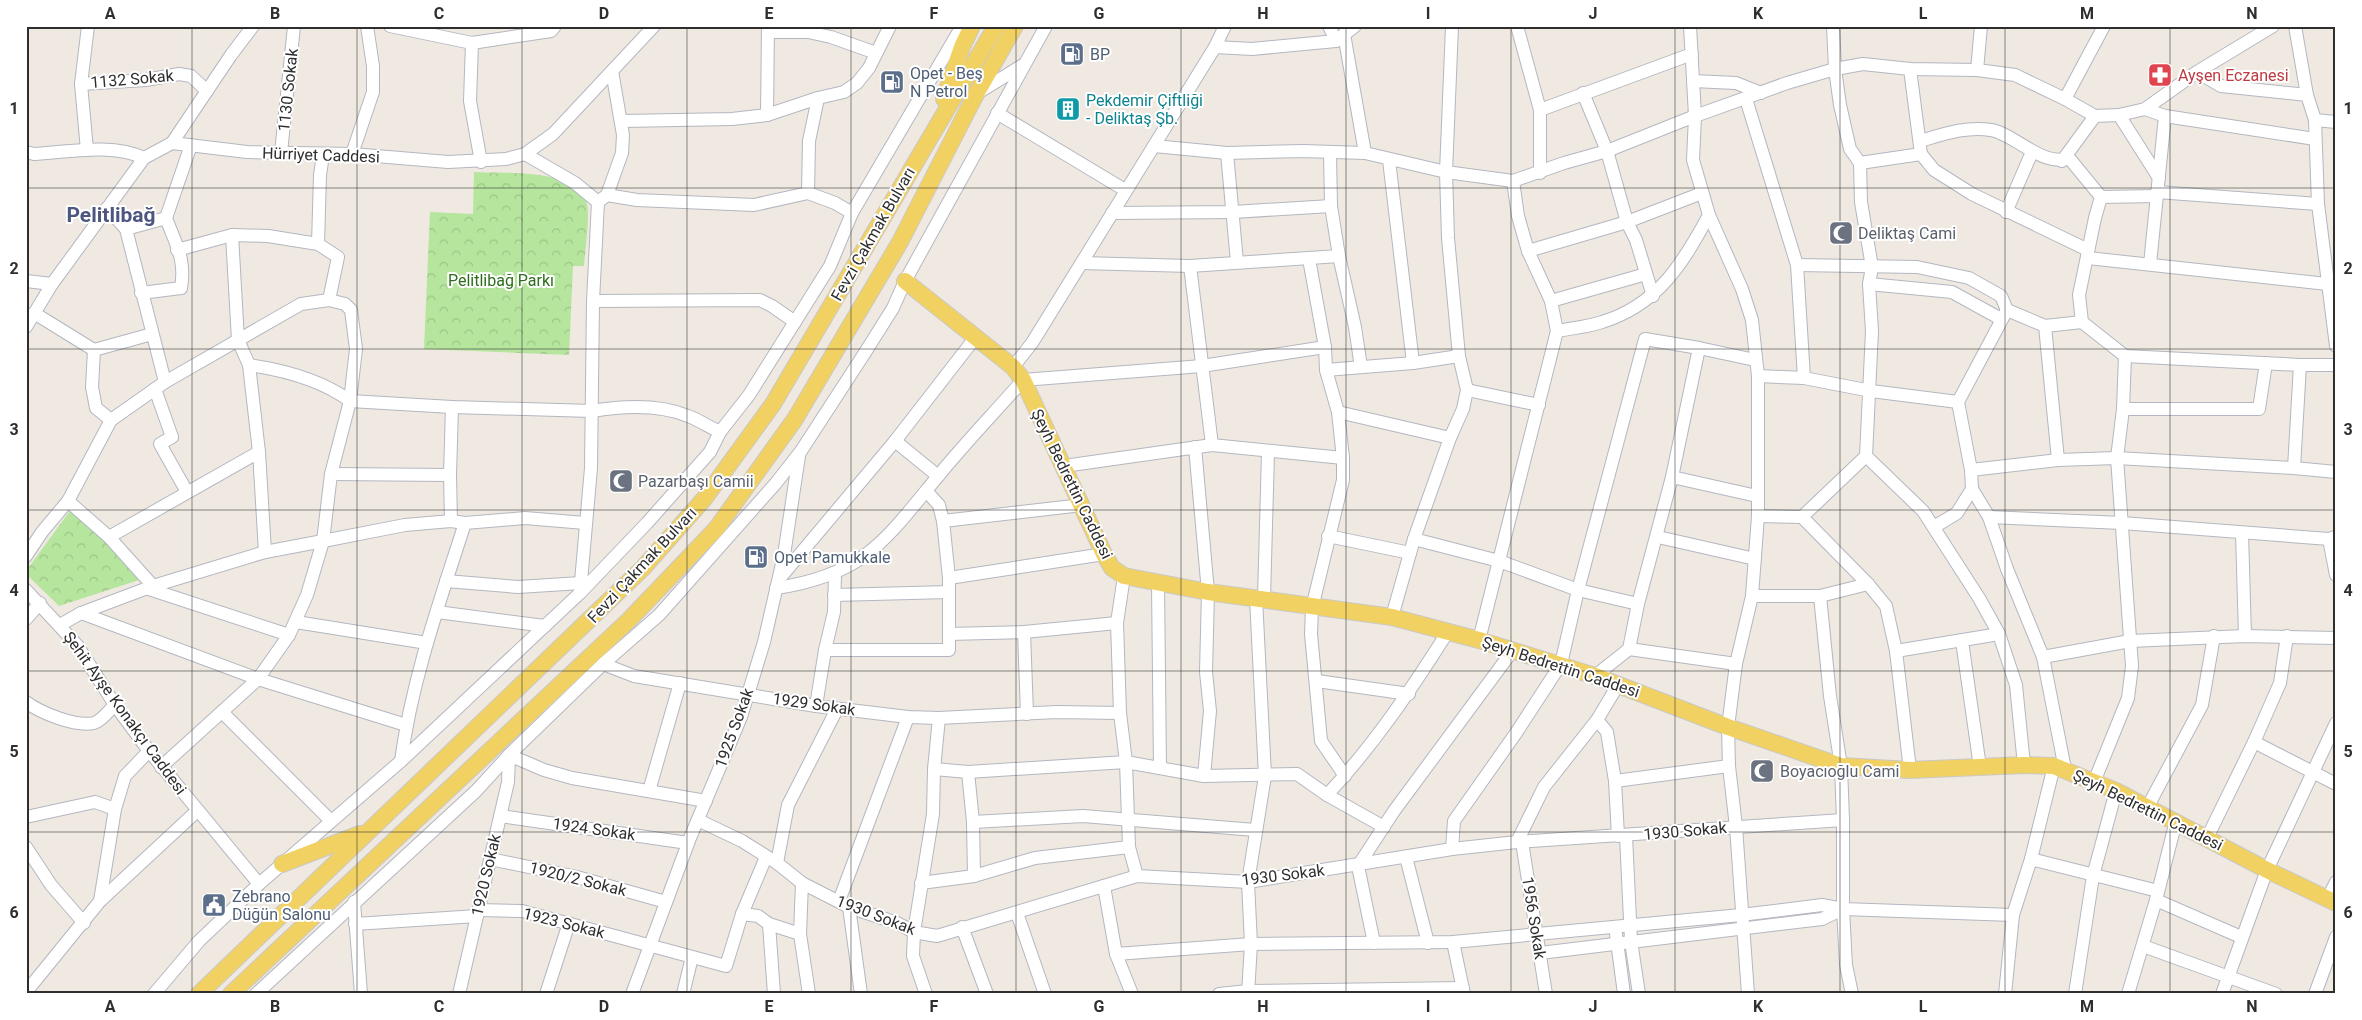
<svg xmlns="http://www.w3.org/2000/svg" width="2362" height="1020" font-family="Roboto,sans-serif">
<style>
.forest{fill:url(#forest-crowns)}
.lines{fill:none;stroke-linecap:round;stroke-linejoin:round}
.minor-casing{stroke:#b4b7c1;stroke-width:14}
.major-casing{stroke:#c9c9c9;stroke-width:18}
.minor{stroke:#fff;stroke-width:12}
.major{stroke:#f2d163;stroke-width:16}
.grid{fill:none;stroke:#2e2e2e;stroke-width:1;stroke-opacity:0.55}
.labels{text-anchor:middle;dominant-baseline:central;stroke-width:4;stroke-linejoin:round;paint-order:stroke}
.service-label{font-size:16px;fill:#4e5e75;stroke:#fff;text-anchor:start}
.health-label{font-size:16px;fill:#be3a42;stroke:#fff;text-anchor:start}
.street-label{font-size:16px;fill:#2e2e2e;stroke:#fff}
.culture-label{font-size:16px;fill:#0d838f;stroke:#fff;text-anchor:start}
.worship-label{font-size:16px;fill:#5b616d;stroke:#fff;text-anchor:start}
.park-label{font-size:16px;fill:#2c6e1b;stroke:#fff}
.district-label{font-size:21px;font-weight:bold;fill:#4d5680;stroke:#fff}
.neatline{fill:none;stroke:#2e2e2e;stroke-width:2}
.grid-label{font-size:16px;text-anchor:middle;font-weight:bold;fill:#2e2e2e}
</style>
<defs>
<pattern id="forest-crowns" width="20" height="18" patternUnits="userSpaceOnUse" patternTransform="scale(1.25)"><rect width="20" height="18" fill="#b6e59e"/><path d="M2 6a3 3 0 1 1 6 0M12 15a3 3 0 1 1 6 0" fill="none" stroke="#9dc588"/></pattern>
</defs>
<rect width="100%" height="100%" fill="#efe9e1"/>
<g class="forest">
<path d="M474,172C504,174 576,167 587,204C590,216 585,251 584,266H573L569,355L424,349L430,212L473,214Z"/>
<path d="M72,508L107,542L139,580L59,606L26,574V571Z"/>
</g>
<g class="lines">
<defs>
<g id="minor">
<path d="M390,26L472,43L551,31L555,26"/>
<path d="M1329,26L1336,41"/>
<path d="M1517,26L1540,110V173"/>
<path d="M1690,26L1695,116L1693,160L1709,215L1742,289L1752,320L1758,376V516L1752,596L1736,664L1728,727L1729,766L1736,827L1748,994"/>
<path d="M1833,26L1835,69L1840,105L1850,149L1860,163L1861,202L1872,267L1869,284L1872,331L1866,456L1923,511L1979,598L1999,634L2016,685L2024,765"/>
<path d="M2295,26L2307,95L2315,120L2318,204L2336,346"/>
<path d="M768,32H808L831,37L876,53"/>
<path d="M1344,34L1365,153"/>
<path d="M472,43L470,101L481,162"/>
<path d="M1215,47L1252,49L1336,41L1355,26"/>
<path d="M1910,69L1921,154L1934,170L1972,194L2088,250"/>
<path d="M1977,70L1981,26"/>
<path d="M2197,72L2221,86L2307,95"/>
<path d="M1693,81L1736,83L1761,93"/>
<path d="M81,84L146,80L179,74L191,76L207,91"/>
<path d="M1583,93L1607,151L1627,222L1636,240L1653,296"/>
<path d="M976,94L1023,65"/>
<path d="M1746,99L1797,265L1804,378"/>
<path d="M2065,99L2104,26"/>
<path d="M2145,109L2165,116L2150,264"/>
<path d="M1540,110L1692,54"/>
<path d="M997,113L1125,190"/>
<path d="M767,115L768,26"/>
<path d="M2119,115L2159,178"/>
<path d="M2165,116L2315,139"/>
<path d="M2315,120L2336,122"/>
<path d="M622,121L732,119L767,115L818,98L844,92L857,83L869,68L890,26"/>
<path d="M1920,141C1944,134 1966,126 1991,130C2015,134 2043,168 2069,158L2101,197L2095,218L2079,295L2082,322L2125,356L2300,365H2336"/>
<path d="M172,143L231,55L253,26"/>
<path d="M1154,146L1227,153L1303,151L1365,153L1446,172L1513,181L1564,163L1607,151L1695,116L1787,83L1835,69L1863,64L1910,69L1977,70L2015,75L2065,99L2095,116L2119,115L2145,109L2197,72L2273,26"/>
<path d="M87,150L81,84L88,26"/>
<path d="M26,152L34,154C69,152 112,143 144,158"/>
<path d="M281,153L294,26"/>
<path d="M1227,153L1237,262"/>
<path d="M352,154L373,92V66L367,26"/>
<path d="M525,154L575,183L598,202L607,195L637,200L754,205L808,193L835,203L852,213"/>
<path d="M1389,160L1413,363"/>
<path d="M2062,161L2095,116"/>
<path d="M1860,163L1921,154"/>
<path d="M2157,192L2318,204"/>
<path d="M808,193L809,141L818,98"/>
<path d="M607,195L622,153L623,135L612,71"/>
<path d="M2101,197L2157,196"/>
<path d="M107,208L126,229L165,382"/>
<path d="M2006,212L2032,152"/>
<path d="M1112,213L1233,212L1331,206"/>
<path d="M166,218L191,145"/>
<path d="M126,229L166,218C176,245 186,259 181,288L141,293"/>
<path d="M232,235L238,340L249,365L259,452L265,552"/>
<path d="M318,244L320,175L323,155"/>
<path d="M177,250L232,235L268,236L318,244L338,257L329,300"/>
<path d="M1528,251L1627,222L1702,193"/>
<path d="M1339,256L1355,327L1361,367"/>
<path d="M2088,258L2336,285"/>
<path d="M1309,259L1325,347L1326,370L1338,412L1343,458V480L1312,608L1311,634L1321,741L1345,776"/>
<path d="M1082,263L1190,266L1339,256L1331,206L1330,153"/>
<path d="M1797,265L1917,267L1969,278L2001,296L2007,310L2045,326L2082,322"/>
<path d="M1190,266L1212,445"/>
<path d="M26,281L52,284"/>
<path d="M1869,284L1952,292L2001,319"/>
<path d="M593,301L760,300L772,306L795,322"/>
<path d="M1551,301L1646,274"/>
<path d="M34,313L94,350"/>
<path d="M2045,326L2058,460"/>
<path d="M26,327L52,284L144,158L172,143L247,152L352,154L448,162L506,159L525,154L553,134L654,26"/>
<path d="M1557,331C1572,328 1588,327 1602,322C1658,305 1683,263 1709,215"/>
<path d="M249,365C283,370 323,381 350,401L452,407L592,411C622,406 659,404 688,416C699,420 709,427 720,432"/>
<path d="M1013,367L1032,343L1215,47L1225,26"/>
<path d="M1326,370L1413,363L1459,356"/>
<path d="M1758,376L1804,378L1871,391L1958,402"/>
<path d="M155,389L172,437L160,444L187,492"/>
<path d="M1467,390L1539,405"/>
<path d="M2123,409H2259L2266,363"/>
<path d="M1338,412L1450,438"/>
<path d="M111,420L96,408L92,387L94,350L152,334"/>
<path d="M895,441L938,476"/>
<path d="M1195,447L1208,592L1206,672L1210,711L1204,776"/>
<path d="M1064,466L1212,445L1343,458"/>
<path d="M2294,468L2300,365"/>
<path d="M1971,470L2058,460L2117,458L2294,468L2336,472"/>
<path d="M331,474L450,475"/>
<path d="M1672,477L1757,496"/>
<path d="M1972,489L1989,517L2007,569L2043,657L2065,769"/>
<path d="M68,501L109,537L153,586"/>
<path d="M1758,516L1802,517L1868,584L1886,606L1896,651L1910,770"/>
<path d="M1802,517L1866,456"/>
<path d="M1989,517L2122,523L2329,539"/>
<path d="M451,521L450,475L452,407"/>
<path d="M943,521L1082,505"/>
<path d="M1934,527L1957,513L1972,489L1971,470L1958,402L2007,310"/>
<path d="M2242,533L2245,636"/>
<path d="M1328,536L1410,553"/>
<path d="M109,537L259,452"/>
<path d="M1658,537L1755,559"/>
<path d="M2335,537L2329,539L2336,575"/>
<path d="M1414,539L1499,561L1578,590L1638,604"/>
<path d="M26,556L42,532L68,501L111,420L165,382L301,304L329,300L345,304L351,310L356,349L350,401L331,474L323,541L307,595L289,635L258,679L161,767"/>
<path d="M1124,576L1117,623L1120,713L1126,762L1129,847L1137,876"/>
<path d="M780,578L895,441L975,338"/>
<path d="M949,578L1104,554"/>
<path d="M446,581L518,587L581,583"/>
<path d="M1158,583L1160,768"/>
<path d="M776,588C865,575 886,539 939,475C966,442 995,412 1023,380L1202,366L1325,347"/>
<path d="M149,589L289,635"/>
<path d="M26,590L77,645L115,705L149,751L259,884"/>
<path d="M580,593L591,468L593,301L598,202"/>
<path d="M834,595L949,592"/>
<path d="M1752,596H1820L1868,584"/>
<path d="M1820,596L1830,696L1841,766L1843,820V909L1846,965L1852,994"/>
<path d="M1264,599L1268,452"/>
<path d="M437,612L545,626"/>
<path d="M81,613L258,679L406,725"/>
<path d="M1392,617L1414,539L1450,438L1463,409L1467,390L1459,356L1448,238L1446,172L1452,26"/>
<path d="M26,619L40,603"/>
<path d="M296,622L427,643"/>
<path d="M60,625L81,613L153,586L265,552L323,541L405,525L451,521L465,523L525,518L585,523"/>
<path d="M1024,632L1027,714"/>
<path d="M949,634L1024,632L1117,623"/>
<path d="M1479,640L1557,331L1551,301L1528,251L1518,216L1513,181"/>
<path d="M1962,641L1980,767"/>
<path d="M1629,649L1736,664"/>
<path d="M825,650H949V578L943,521L939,505L927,492"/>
<path d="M1896,651L1999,634"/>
<path d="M2043,657L2130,641L2245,636L2336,638"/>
<path d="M603,664L634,676L816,706L908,717L939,718L1057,712L1120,713"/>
<path d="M1595,676L1629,649L1638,604L1672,477L1699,348"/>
<path d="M1317,681L1409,694"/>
<path d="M26,702C41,713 75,727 94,723C102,721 109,710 115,705"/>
<path d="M816,706L825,650L834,612L835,574"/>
<path d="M222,712L331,821"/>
<path d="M1597,720L1607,732L1615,781L1618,836"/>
<path d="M2254,742L2336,784"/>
<path d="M401,761C412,679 440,601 465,523"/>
<path d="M934,769L968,772L1126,762L1204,776L1297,774L1327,795L1384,827"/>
<path d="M968,772L973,822L974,876"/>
<path d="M1615,781L1729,766"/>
<path d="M2094,782L2128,698L2132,666L2117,458L2123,409L2125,356"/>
<path d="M649,791L680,683"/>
<path d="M1327,795C1373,746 1411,690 1447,633"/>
<path d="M2147,808L2202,705L2214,636"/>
<path d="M500,816L688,843"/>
<path d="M26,817L95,802L115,809"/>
<path d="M698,820L742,841L777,863L802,883L849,907L897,923L914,932L937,936L1137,876L1248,882L1452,849L1517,842L1843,820"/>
<path d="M973,822L1083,816L1255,830"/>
<path d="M1626,836L1631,941L1639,994"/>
<path d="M2207,838L2254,742L2280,683L2287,636"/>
<path d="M1517,842L1544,787L1597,720L1618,685"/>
<path d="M1522,842L1546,994"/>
<path d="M26,847L51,885L84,923"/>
<path d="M1452,849L1454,821L1516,733L1561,664L1578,590L1645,339L1699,348L1755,360"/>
<path d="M1406,857L1428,943"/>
<path d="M490,859L577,877L666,902"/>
<path d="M2031,859L2158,891"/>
<path d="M777,863L788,805L837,709"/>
<path d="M802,883L800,934L809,994"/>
<path d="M921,883L974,876L1035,858L1129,847"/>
<path d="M1104,886L1116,954L1132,994"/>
<path d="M2156,900L2241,937"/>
<path d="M2327,900L2336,882"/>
<path d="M100,901L115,809L125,776L149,751"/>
<path d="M839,901L908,717"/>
<path d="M354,902L361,994"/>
<path d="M849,907L861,994"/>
<path d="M478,910L522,911L726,966L742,914L766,857"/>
<path d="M1017,913L1045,994"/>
<path d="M742,914L758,916L769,924L774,994"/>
<path d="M355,924L477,916"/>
<path d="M769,924L800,934"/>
<path d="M962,927L987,994"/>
<path d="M1616,934L1624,994"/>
<path d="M1453,942L1464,994"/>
<path d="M1374,943L1358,866L1394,811L1513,650"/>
<path d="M2143,946L2276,994"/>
<path d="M1540,953L1822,919L1843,909"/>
<path d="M1116,954L1251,944L1453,942L1741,915L1822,905L1843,909L2013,915"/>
<path d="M26,992L100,901L197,811"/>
<path d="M154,994L199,941L259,884L401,761L580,593L647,523L710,452L720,432L749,395L830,266L852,213L962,26"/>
<path d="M256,994L476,791L509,755L603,664L659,615L776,483L801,451L866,351L893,308L905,281L1046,26"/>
<path d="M459,994L508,782L509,755L544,770L572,778L706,801"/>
<path d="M546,994L569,923"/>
<path d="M632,994L690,838L741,717L764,642L784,555L799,456"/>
<path d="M683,994L692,957"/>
<path d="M926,994L913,956L914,932L933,814L934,769L939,718"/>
<path d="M1219,994L1248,991L1463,988"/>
<path d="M1248,994L1251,944L1248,882L1265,776L1256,598"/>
<path d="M2005,994L2013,915L2031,859L2054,766"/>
<path d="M2075,994L2093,876L2116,791"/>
<path d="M2128,994L2156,900L2176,821"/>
<path d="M2222,994L2267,870L2336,723"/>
<path d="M2315,994L2336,937"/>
</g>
<g id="major">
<path d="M944,99L962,47L972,26"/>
<path d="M905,281L1013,367L1023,380L1104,554L1112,568L1124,576L1208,592L1392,617L1479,640L1595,676L1728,727L1841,766L1910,770L2024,765L2054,766L2116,791L2267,870L2336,903"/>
<path d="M282,864L360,834"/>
<path d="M199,994L643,568L704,499L773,404L996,26"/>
<path d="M231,994L629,620L716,529L795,419L900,242L976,94L1015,26"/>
</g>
</defs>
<use href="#minor" class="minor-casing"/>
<use href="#major" class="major-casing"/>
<use href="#minor" class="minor"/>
<use href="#major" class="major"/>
</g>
<path class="grid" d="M192,26V994M357,26V994M522,26V994M687,26V994M851,26V994M1016,26V994M1181,26V994M1346,26V994M1511,26V994M1675,26V994M1840,26V994M2005,26V994M2170,26V994M26,188H2336M26,349H2336M26,510H2336M26,671H2336M26,832H2336"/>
<defs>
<symbol id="fuel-square" viewBox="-11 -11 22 22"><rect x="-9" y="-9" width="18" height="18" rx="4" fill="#5c6f8a" stroke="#fff"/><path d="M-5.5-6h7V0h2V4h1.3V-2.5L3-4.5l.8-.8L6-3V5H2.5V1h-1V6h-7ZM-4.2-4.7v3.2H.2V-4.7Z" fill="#fff"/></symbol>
<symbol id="pharmacy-square" viewBox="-11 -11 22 22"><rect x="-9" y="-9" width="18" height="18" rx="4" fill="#e0444e" stroke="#fff"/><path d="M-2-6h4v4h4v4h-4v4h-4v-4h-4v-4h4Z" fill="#fff"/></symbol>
<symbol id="building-square" viewBox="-11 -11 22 22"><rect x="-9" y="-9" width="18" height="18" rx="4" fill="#0f9aa8" stroke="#fff"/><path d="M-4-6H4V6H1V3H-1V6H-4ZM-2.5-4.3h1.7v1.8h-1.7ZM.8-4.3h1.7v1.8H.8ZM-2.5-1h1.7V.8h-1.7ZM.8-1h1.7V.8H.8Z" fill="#fff"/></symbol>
<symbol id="mosque-square" viewBox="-11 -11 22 22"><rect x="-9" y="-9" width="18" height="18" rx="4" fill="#6b7280" stroke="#fff"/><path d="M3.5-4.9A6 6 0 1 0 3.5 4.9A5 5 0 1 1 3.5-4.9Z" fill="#fff"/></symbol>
<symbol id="civic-square" viewBox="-11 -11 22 22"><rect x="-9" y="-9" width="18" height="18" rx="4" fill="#5c6f8a" stroke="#fff"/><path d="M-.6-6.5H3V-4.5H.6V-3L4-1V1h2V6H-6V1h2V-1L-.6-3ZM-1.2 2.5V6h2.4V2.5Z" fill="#fff"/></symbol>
</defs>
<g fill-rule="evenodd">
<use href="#fuel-square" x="1058" y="40" width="28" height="28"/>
<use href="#pharmacy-square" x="2146" y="61" width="28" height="28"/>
<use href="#fuel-square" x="878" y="68" width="28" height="28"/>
<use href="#building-square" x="1054" y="95" width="28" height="28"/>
<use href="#mosque-square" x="1827" y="219" width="28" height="28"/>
<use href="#mosque-square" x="607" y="467" width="28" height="28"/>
<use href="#fuel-square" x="742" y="543" width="28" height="28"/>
<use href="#mosque-square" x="1748" y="757" width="28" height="28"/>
<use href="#civic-square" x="200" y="891" width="28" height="28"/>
</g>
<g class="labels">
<g class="service-label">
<text x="1090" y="54">BP</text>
<text x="910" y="73">Opet - Beş<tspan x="910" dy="18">N Petrol</tspan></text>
<text x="774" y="557">Opet Pamukkale</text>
<text x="232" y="896">Zebrano<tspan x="232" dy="18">Düğün Salonu</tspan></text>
</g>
<g class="health-label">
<text x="2178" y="75">Ayşen Eczanesi</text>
</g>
<g class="street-label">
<text transform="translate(132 79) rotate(-5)">1132 Sokak</text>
<text transform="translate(288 90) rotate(-84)">1130 Sokak</text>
<text transform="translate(321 155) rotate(2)">Hürriyet Caddesi</text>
<text transform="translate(873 234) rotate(-60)">Fevzi Çakmak Bulvarı</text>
<text transform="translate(1072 484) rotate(64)">Şeyh Bedrettin Caddesi</text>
<text transform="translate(642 565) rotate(-47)">Fevzi Çakmak Bulvarı</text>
<text transform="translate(1561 667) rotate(18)">Şeyh Bedrettin Caddesi</text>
<text transform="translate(814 704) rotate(8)">1929 Sokak</text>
<text transform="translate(125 713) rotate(54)">Şehit Ayşe Konakçı Caddesi</text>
<text transform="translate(734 728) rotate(-70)">1925 Sokak</text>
<text transform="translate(2148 810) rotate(26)">Şeyh Bedrettin Caddesi</text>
<text transform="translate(594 829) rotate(8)">1924 Sokak</text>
<text transform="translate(1685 831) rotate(-5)">1930 Sokak</text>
<text transform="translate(486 875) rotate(-77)">1920 Sokak</text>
<text transform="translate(1283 875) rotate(-7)">1930 Sokak</text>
<text transform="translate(578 879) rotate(14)">1920/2 Sokak</text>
<text transform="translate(876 915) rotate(21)">1930 Sokak</text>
<text transform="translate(1534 918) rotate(81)">1956 Sokak</text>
<text transform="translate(564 923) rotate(14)">1923 Sokak</text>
</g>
<g class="culture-label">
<text x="1086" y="100">Pekdemir Çiftliği<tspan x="1086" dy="18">- Deliktaş Şb.</tspan></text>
</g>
<g class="worship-label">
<text x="1858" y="233">Deliktaş Cami</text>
<text x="638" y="481">Pazarbaşı Camii</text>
<text x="1780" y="771">Boyacıoğlu Cami</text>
</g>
<g class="park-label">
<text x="501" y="280">Pelitlibağ Parkı</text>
</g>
<g class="district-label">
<text x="111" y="215">Pelitlibağ</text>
</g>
</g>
<rect width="2362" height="1020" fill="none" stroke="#ffffff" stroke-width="55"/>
<rect x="28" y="28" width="2306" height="964" class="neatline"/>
<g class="grid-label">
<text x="110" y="19">A</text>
<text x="275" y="19">B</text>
<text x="439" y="19">C</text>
<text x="604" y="19">D</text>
<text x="769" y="19">E</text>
<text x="934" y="19">F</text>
<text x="1099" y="19">G</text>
<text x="1263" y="19">H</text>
<text x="1428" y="19">I</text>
<text x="1593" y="19">J</text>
<text x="1758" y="19">K</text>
<text x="1923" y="19">L</text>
<text x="2087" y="19">M</text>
<text x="2252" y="19">N</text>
<text x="14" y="114">1</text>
<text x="2348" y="114">1</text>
<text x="14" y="274">2</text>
<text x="2348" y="274">2</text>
<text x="14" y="435">3</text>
<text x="2348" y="435">3</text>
<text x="14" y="596">4</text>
<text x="2348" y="596">4</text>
<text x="14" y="757">5</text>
<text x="2348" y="757">5</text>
<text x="14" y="918">6</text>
<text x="2348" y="918">6</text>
<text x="110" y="1012">A</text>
<text x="275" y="1012">B</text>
<text x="439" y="1012">C</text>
<text x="604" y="1012">D</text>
<text x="769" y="1012">E</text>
<text x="934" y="1012">F</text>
<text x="1099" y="1012">G</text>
<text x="1263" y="1012">H</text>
<text x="1428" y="1012">I</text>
<text x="1593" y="1012">J</text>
<text x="1758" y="1012">K</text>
<text x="1923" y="1012">L</text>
<text x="2087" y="1012">M</text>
<text x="2252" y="1012">N</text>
</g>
</svg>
